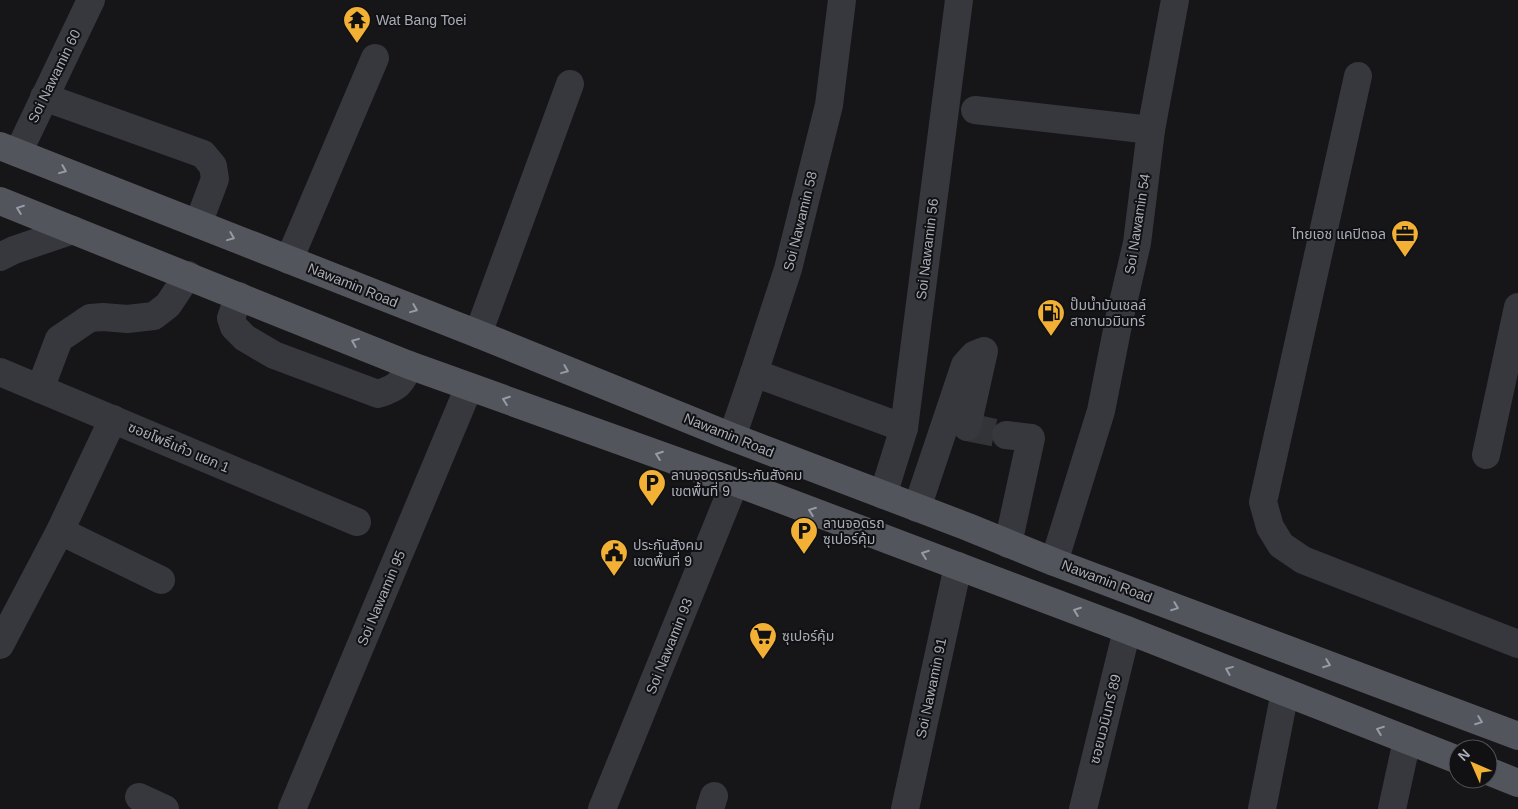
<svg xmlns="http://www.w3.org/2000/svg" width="1518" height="809" font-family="Arial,'Noto Sans Thai',sans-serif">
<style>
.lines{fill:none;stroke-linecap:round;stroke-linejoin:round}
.minor-tunnel{stroke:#333438;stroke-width:28;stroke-dasharray:28 14;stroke-linecap:butt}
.minor{stroke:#37383d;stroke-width:28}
.major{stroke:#53555c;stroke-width:28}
.oneway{stroke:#979ba6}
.labels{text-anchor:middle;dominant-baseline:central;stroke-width:4;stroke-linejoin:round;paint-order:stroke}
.poi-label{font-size:14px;fill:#a8adb8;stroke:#111113;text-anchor:start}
.street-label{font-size:14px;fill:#a8adb8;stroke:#111113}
</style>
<rect width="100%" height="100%" fill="#161618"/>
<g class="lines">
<path class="minor-tunnel" d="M967,427L1006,435"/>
<g class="minor">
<path d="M1358,76L1263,502L1270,527L1281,545L1303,560L1518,644"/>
<path d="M44,97L203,154L213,166L215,179L198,224"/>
<path d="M975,110L1151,130"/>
<path d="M18,153L91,0"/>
<path d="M0,257L14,250L73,230"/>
<path d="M289,260L375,58"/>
<path d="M239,296L231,318L234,327L245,338L274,355L378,394C397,388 402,384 409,365"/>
<path d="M478,334L570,84"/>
<path d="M0,372L357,522"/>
<path d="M754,373L904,428"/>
<path d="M40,389L59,339L90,318L103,317L127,319L154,316L168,305L188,275"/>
<path d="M1006,435L1031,438L1008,544"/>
<path d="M732,437L754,373L788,269L829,105L842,0"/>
<path d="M1486,455L1518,307"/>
<path d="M883,495L904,428L959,0"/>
<path d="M917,508L965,365L974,355L984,351L967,427"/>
<path d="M60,531L161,580"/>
<path d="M1054,562L1101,411L1119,320L1137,243L1151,130L1175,0"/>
<path d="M0,645L60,531L113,419"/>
<path d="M139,797L165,809"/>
<path d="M292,809L469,387"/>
<path d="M602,809L735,482"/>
<path d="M710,809L714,796"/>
<path d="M905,809L958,566"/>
<path d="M1083,809L1127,630"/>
<path d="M1262,809L1285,692"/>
<path d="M1392,809L1407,740"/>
</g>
<g class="major">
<path d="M0,146L478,334L732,437L968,527L1054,562L1518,736"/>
<path d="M0,201L409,365L735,482L1127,630L1458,760"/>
<path d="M1488,771L1518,783"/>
</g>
</g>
<defs><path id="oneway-chevron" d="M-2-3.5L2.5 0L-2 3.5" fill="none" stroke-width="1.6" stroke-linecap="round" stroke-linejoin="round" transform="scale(1.25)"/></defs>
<g class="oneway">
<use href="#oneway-chevron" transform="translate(63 170) rotate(22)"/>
<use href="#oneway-chevron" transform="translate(20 209) rotate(-159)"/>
<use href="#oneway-chevron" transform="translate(231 237) rotate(22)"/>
<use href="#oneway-chevron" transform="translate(414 309) rotate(22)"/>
<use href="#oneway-chevron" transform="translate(355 342) rotate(-158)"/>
<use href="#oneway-chevron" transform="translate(565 370) rotate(22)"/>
<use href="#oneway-chevron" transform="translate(506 400) rotate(-160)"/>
<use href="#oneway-chevron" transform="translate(659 455) rotate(-160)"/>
<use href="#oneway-chevron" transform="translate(812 511) rotate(-159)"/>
<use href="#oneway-chevron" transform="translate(925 554) rotate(-160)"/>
<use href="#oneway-chevron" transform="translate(1175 607) rotate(21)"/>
<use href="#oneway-chevron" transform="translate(1077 611) rotate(-159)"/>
<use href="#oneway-chevron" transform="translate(1327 664) rotate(21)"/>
<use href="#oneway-chevron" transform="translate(1229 670) rotate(-158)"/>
<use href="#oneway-chevron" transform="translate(1479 721) rotate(21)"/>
<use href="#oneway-chevron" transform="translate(1380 730) rotate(-159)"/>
</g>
<defs>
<symbol id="temple-pin" viewBox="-11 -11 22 30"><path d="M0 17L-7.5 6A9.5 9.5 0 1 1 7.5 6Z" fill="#f2b134" stroke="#111113"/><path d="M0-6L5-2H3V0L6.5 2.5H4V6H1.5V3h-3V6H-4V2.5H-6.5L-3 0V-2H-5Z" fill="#111"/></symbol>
<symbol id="office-pin" viewBox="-11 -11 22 30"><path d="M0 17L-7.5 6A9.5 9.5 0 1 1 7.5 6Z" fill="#f2b134" stroke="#111113"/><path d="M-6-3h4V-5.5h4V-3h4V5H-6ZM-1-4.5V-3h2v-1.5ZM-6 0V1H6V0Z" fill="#111"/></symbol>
<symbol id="fuel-pin" viewBox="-11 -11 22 30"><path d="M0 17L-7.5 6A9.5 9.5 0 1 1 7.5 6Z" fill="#f2b134" stroke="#111113"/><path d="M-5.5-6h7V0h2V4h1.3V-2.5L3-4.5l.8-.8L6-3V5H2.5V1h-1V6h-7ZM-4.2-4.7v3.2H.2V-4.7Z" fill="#111"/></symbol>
<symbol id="parking-pin" viewBox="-11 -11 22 30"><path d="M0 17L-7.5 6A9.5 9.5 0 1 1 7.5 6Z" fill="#f2b134" stroke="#111113"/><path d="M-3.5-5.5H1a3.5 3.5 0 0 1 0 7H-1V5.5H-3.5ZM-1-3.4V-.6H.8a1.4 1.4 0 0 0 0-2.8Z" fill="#111"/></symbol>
<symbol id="civic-pin" viewBox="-11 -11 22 30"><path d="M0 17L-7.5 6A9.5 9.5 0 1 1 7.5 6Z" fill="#f2b134" stroke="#111113"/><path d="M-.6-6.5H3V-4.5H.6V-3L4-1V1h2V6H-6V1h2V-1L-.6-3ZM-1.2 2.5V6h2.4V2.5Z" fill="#111"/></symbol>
<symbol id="supermarket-pin" viewBox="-11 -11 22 30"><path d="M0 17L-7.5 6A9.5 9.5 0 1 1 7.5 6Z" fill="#f2b134" stroke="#111113"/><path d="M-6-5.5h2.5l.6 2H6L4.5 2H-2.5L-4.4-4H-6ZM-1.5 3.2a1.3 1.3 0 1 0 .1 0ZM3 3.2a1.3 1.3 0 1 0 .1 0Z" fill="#111"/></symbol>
</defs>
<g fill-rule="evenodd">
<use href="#temple-pin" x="341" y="4" width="32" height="43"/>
<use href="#office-pin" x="1389" y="218" width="32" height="43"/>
<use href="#fuel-pin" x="1035" y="297" width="32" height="43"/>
<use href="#parking-pin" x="636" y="467" width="32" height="43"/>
<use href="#parking-pin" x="788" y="515" width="32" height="43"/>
<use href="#civic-pin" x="598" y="537" width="32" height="43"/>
<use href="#supermarket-pin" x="747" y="620" width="32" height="43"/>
</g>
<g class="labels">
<g class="poi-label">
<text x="376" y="20">Wat Bang Toei</text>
<text x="1386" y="234" text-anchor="end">ไทยเอช แคปิตอล</text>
<text x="1070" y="305">ปั๊มน้ำมันเชลล์<tspan x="1070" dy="16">สาขานวมินทร์</tspan></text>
<text x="671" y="475">ลานจอดรถประกันสังคม<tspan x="671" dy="16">เขตพื้นที่ 9</tspan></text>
<text x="823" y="523">ลานจอดรถ<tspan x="823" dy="16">ซุเปอร์คุ้ม</tspan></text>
<text x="633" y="545">ประกันสังคม<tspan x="633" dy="16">เขตพื้นที่ 9</tspan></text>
<text x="782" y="636">ซุเปอร์คุ้ม</text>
</g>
<g class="street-label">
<text transform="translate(54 76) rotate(-64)">Soi Nawamin 60</text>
<text transform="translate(800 221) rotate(-76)">Soi Nawamin 58</text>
<text transform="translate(1137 224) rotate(-81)">Soi Nawamin 54</text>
<text transform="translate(927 249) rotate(-83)">Soi Nawamin 56</text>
<text transform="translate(353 285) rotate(22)">Nawamin Road</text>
<text transform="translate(729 435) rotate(22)">Nawamin Road</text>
<text transform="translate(179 447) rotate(23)">ซอยโพธิ์แก้ว แยก 1</text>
<text transform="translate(1107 581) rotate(21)">Nawamin Road</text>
<text transform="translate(381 598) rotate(-67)">Soi Nawamin 95</text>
<text transform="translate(669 646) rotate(-68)">Soi Nawamin 93</text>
<text transform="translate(931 688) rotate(-78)">Soi Nawamin 91</text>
<text transform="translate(1105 719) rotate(-76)">ซอยนวมินทร์ 89</text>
</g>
</g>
<g transform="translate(1473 764) rotate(315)"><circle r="24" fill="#111113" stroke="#4d4f55"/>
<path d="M0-4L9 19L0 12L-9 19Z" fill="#f2b134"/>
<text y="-8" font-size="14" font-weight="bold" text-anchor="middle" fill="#a8adb8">N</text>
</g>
</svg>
